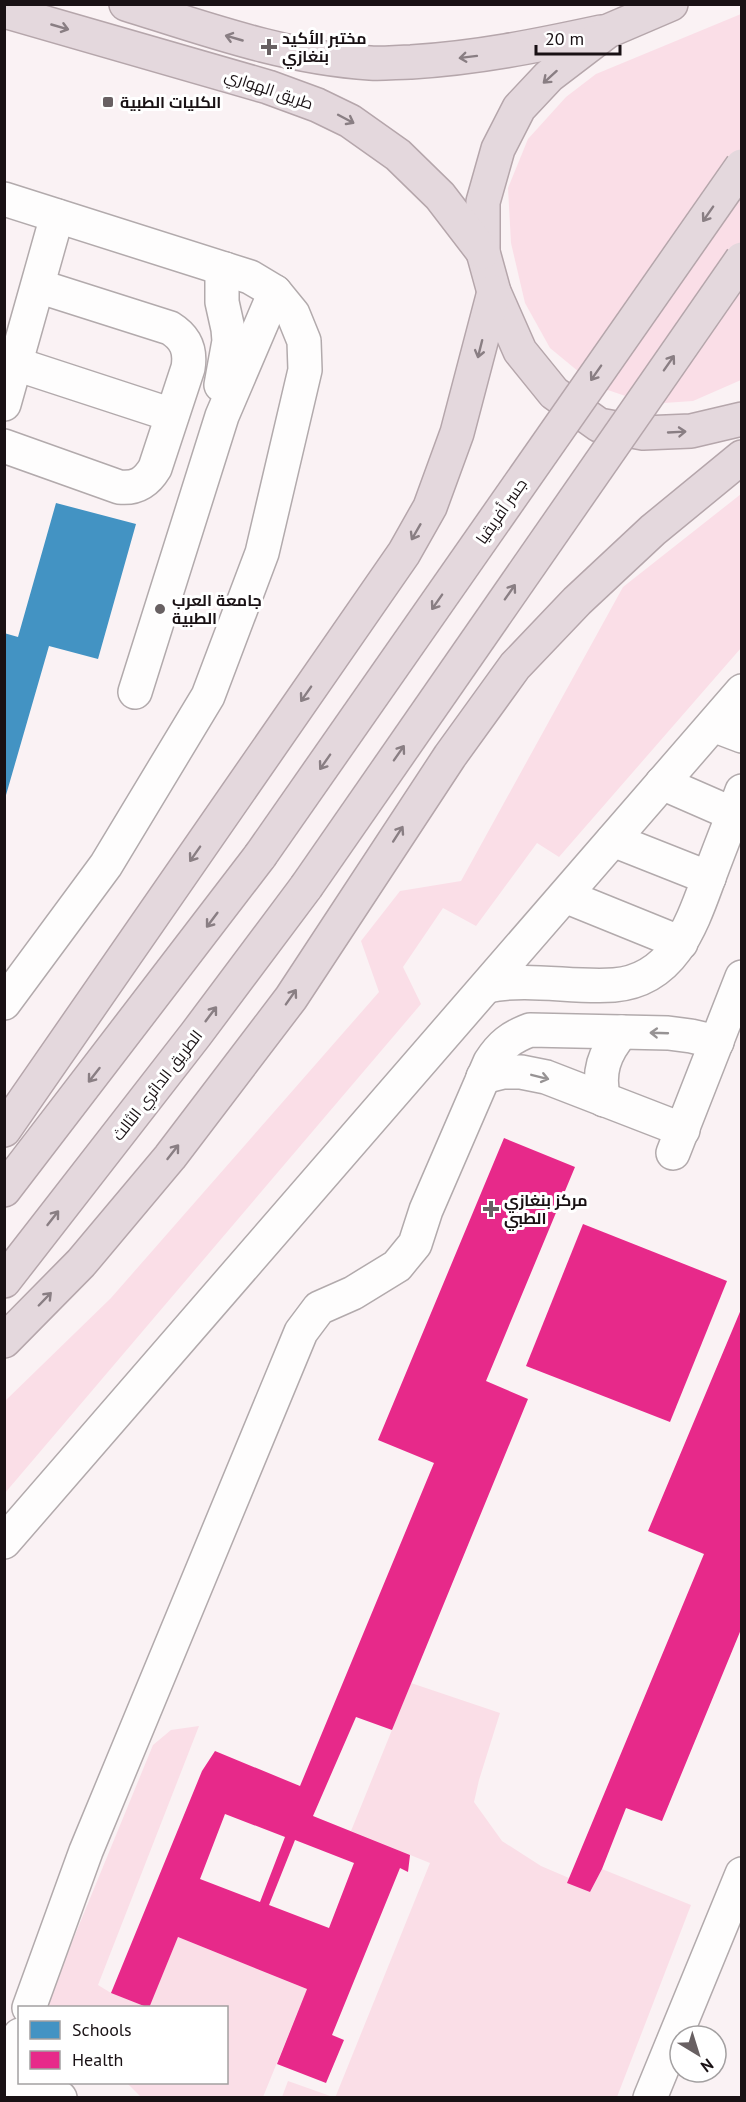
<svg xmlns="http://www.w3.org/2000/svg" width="746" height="2102" font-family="'PT Sans',Cairo,sans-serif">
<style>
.green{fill:#fadee7}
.schools{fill:#4393c3}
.health{fill:#e7298a;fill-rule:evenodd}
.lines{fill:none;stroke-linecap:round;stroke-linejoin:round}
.minor-casing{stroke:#b2aaac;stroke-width:36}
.highway-casing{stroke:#b5a6ab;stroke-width:36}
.minor{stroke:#fefdfd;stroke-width:33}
.highway{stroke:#e4d8dd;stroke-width:33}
.highway-bridge-casing{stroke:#b5a6ab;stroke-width:36;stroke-linecap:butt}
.highway-bridge{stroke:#e4d8dd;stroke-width:33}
.oneway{stroke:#897e83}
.oneway2{stroke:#979394}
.poi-dot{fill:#686062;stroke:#fff;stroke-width:2}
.labels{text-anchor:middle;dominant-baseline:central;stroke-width:6;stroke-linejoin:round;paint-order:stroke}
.poi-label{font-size:16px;font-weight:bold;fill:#191114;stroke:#fff;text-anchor:start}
.street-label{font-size:16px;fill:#191114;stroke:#fff}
</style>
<rect width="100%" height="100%" fill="#faf2f4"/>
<g class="green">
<path d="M741,14V380L693,401L649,404L596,386L550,348L525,303L511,243L508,188L528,139L566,97L596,74Z"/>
<path d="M741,494V648L559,857L537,843L476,926L443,908L403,967L421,1004L5,1493V1401L111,1298L379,992L361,941L400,891L461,881L623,587Z"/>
<path d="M411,1683L500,1713L479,1780L474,1802L502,1841L541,1866L569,1878L590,1892L602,1869L691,1905L617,2097L335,2098L430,1863L351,1831Z"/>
<path d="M199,1726L98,1985L111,1993L147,2007L45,2008L153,1745L171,1730Z"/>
<path d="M178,1937L307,1989L263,2097H141L127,2083L226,2082V2008L149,2007Z"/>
<path d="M288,2081L333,2097H282Z"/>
</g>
<path class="schools" d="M56,503L136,524L98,659L49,646L4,802V633L18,637Z"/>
<g class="health">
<path d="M504,1138L575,1167L486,1381L528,1399L392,1730L356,1717L313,1816L410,1855L408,1872L400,1868L332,2035L344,2040L326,2083L277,2064L307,1989L178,1937L149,2008L111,1993L202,1771L215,1751L300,1786L434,1463L378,1440ZM225,1814L285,1837L260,1902L200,1879ZM295,1840L354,1863L329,1928L269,1905Z"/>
<path d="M583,1224L727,1281L670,1422L526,1366Z"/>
<path d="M742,1307V1627L662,1821L626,1808L602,1869L590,1892L567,1883L704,1554L648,1531Z"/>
</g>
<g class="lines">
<defs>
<g id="minor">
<path d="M4,199L250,277L275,292L293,314L304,341L305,370L262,553L208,696L106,865L4,1003"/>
<path d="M16,364L172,415"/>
<path d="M221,385L229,341L228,329L222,302V280L225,269"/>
<path d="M4,404L57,216"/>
<path d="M4,446L119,487C136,489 146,483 155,468L188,368C191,350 186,338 170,328L38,286"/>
<path d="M135,692L222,416L275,292"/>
<path d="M713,725L742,736"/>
<path d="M662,783L733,814"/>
<path d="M613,840L709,878"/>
<path d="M565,896L681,943"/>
<path d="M487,986C529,977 571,988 614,985C676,980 693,920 711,872C721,845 732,818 742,791"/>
<path d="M483,1077L503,1072H521L546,1077L683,1130"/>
<path d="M604,1100C597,1073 604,1053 622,1032"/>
<path d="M673,1153L742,977"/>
<path d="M4,1542L742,691"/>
<path d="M29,2008L86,1851L301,1332L319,1308L353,1293L397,1266L415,1244L426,1210L490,1062C501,1045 511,1037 530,1030L668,1033L691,1036L717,1042"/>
<path d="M4,2074L20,2035"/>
<path d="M4,2090C24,2087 42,2090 60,2098"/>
<path d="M650,2098L742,1874"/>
</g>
<g id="highway">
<path d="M126,4C206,29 286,58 370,63C383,64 398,62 411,62C477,58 536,46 601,32"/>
<path d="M671,4L608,31L549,76L519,108L498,149L483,202V252L494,292L520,351L554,393L599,425L643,433L691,431L742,419"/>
<path d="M4,11L268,87L317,105L350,121L398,155L440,196L483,252"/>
<path d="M4,1130L404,553L430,507L457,433L494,292"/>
<path d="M4,1190L260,856"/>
<path d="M4,1281L196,1034L306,887"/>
<path d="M4,1341L81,1263L170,1157L291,998L450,756L515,666L577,601L653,530L742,457"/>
</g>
</defs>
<use href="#minor" class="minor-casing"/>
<use href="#highway" class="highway-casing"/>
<use href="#minor" class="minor"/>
<use href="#highway" class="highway"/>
<defs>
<g id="highway-bridge">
<path d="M260,856L742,166"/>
<path d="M306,887L742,259"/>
</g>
</defs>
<use href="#highway-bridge" class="highway-bridge-casing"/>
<use href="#highway-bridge" class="highway-bridge"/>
</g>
<defs><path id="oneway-shaft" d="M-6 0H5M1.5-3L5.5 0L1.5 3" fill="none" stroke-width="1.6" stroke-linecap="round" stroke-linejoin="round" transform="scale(1.5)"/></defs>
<g class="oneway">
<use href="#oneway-shaft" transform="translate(60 27) rotate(16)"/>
<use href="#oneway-shaft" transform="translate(234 38) rotate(-164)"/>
<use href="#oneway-shaft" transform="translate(468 57) rotate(173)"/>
<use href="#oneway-shaft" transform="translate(550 77) rotate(138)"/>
<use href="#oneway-shaft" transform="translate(346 119) rotate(28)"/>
<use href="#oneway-shaft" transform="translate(708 214) rotate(125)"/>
<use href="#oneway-shaft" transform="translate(480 349) rotate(104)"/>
<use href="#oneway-shaft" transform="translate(669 363) rotate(-55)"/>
<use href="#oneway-shaft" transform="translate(596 373) rotate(125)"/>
<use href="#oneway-shaft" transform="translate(677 432) rotate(-3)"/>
<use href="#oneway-shaft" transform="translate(416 532) rotate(120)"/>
<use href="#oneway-shaft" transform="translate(510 592) rotate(-55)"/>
<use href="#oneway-shaft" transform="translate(437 602) rotate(125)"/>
<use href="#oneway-shaft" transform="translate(306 694) rotate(125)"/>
<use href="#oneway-shaft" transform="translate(399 753) rotate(-55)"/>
<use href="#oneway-shaft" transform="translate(325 762) rotate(125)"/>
<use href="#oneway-shaft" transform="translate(398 834) rotate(-57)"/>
<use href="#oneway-shaft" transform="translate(195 854) rotate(125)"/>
<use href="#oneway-shaft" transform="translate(212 920) rotate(127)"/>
<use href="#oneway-shaft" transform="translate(291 997) rotate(-55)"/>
<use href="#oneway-shaft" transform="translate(211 1014) rotate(-53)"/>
<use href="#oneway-shaft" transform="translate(94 1075) rotate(128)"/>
<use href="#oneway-shaft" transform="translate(173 1152) rotate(-52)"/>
<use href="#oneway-shaft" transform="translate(53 1218) rotate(-52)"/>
<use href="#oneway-shaft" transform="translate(45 1299) rotate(-46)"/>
</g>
<g class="oneway2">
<use href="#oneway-shaft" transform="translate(659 1033) rotate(-178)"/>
<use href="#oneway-shaft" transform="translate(540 1077) rotate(14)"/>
</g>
<g class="poi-dot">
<path d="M266 38h6v6h6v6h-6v6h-6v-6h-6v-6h6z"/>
<rect x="102" y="96" width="12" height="12" rx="3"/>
<circle cx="160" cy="609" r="6"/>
<path d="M488 1200h6v6h6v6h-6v6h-6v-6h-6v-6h6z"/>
</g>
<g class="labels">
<g class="poi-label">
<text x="282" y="38">مختبر الأكيد<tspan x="282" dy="18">بنغازي</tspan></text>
<text x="120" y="102">الكليات الطبية</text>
<text x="172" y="600">جامعة العرب<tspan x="172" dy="18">الطبية</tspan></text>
<text x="504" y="1200">مركز بنغازي<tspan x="504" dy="18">الطبي</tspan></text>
</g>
<g class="street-label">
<text transform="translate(269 89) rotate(19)">طريق الهواري</text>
<text transform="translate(501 511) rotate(-55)">جسر أفريقيا</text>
<text transform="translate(157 1085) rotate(-52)">الطريق الدائري الثالث</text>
</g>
</g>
<rect width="746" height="2102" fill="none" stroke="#191114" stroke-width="12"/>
<rect x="18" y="2006" width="210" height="78" fill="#ffffff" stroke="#a3a0a1" stroke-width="1.5"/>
<rect x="30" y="2021" width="30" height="18" fill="#4393c3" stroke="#a3a0a1" stroke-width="1.5"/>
<text x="72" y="2036" font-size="18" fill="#191114">Schools</text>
<rect x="30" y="2051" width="30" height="18" fill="#e7298a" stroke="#a3a0a1" stroke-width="1.5"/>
<text x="72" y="2066" font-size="18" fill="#191114">Health</text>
<g transform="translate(698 2054) rotate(142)"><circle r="28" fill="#ffffff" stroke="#a3a0a1" stroke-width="1.5"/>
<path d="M0-4.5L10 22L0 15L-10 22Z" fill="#686062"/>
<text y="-9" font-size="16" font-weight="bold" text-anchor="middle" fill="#191114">N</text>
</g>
<path d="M536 45v9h84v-9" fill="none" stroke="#191114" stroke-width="3"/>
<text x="545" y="45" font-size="18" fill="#191114" stroke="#ffffff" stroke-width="4.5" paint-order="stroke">20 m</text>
</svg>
